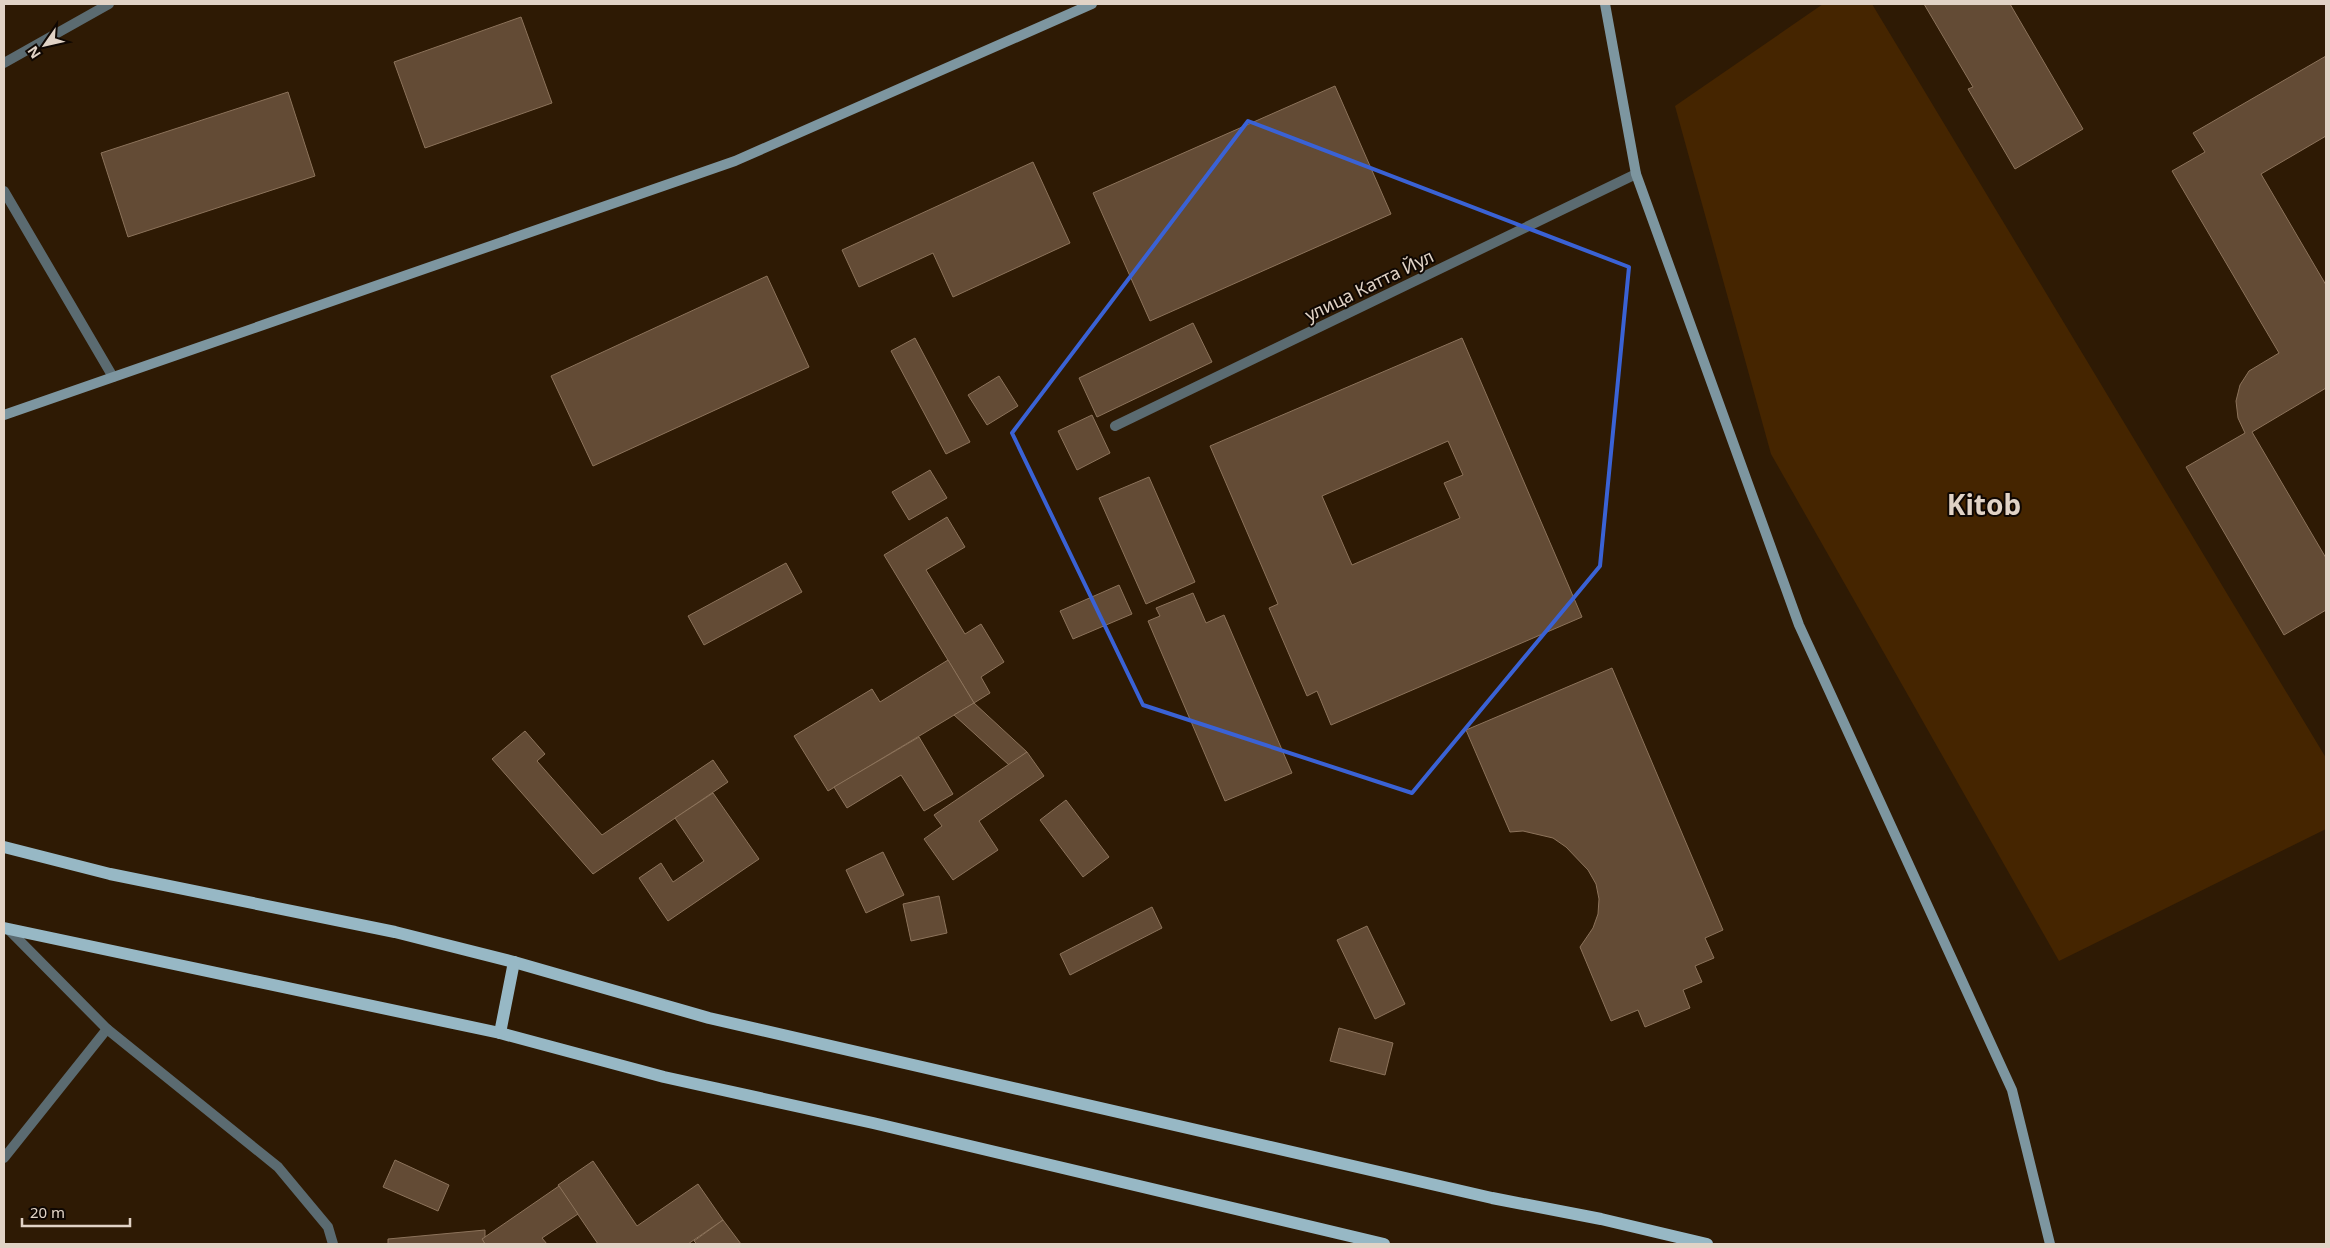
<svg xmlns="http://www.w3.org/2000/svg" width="2330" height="1248" font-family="'Noto Sans',sans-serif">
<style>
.green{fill:#452500}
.building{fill:#634b35;stroke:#8c735b;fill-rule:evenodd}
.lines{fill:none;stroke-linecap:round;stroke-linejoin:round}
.service{stroke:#5b6b71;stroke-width:10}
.minor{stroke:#5b6b71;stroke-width:10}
.secondary{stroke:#7d96a0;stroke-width:10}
.primary{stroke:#97b8c5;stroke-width:12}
.marked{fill:none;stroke:#3a62d5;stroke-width:4;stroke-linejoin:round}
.labels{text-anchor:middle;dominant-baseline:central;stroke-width:4;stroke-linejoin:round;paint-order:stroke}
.street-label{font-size:18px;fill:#e1d3c6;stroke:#0f0702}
.town-label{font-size:28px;font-weight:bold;fill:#e1d3c6;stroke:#0f0702}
</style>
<rect width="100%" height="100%" fill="#2e1a04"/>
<path class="green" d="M1823,4H1872L2326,758V829L2059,961L1771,454L1675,106Z"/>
<g class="building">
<path d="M1924,4H2010L2083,129L2015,169L1968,89L1973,87Z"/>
<path d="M521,17L552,103L425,148L394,62Z"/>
<path d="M2326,56V136L2261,174L2326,285V388L2252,432L2326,558V610L2284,635L2186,467L2245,433L2238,418L2236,401L2240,385L2249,371L2279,353L2172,171L2205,152L2193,133Z"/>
<path d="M1335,86L1391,214L1150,321L1093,193Z"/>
<path d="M288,92L315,176L128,237L101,153Z"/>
<path d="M1033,162L1070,243L953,297L933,253L859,287L842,250Z"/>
<path d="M767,276L809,367L593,466L551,376Z"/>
<path d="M1193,323L1212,362L1097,417L1079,378Z"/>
<path d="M915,338L970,442L946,454L891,351Z"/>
<path d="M1462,338L1582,617L1331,725L1317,691L1307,696L1269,608L1278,604L1210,446ZM1448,441L1463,475L1444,483L1460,518L1352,565L1322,496Z"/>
<path d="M999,376L1018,406L987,425L968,395Z"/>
<path d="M1092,415L1110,453L1077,470L1058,431Z"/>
<path d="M930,470L947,498L909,520L892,492Z"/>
<path d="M1149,477L1195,582L1146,604L1099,498Z"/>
<path d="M947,517L965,547L926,570L965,634L981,624L1004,662L981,677L990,693L974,703L884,555Z"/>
<path d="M786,563L802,592L704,645L688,616Z"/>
<path d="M1119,585L1132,614L1073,639L1060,611Z"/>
<path d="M1193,593L1206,623L1224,615L1292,773L1225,801L1148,621L1160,616L1156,608Z"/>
<path d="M948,660L974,703L828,791L794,736L872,689L880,702Z"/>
<path d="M1612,668L1723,930L1705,938L1714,958L1695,966L1702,982L1683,990L1690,1008L1645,1027L1638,1010L1611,1021L1580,947L1593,928L1598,914L1599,899L1596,884L1588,870L1566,847L1553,838L1523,831L1510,832L1466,730Z"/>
<path d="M974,703L1027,752L1009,765L954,715Z"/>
<path d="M525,731L545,754L537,761L602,835L713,760L728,782L593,874L492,759Z"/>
<path d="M919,737L953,794L924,811L901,775L847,808L834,787Z"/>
<path d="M1027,752L1044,776L979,821L998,850L953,880L924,839L942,826L934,815Z"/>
<path d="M713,793L759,859L668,921L639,878L661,863L673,882L704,861L675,818Z"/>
<path d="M1066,800L1109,857L1083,877L1040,820Z"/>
<path d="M883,852L904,895L866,913L846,870Z"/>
<path d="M939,896L947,933L911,941L903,904Z"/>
<path d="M1152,907L1162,928L1070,975L1060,954Z"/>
<path d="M1367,926L1405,1004L1375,1019L1337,940Z"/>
<path d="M1339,1028L1393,1043L1385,1075L1330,1061Z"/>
<path d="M395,1160L449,1185L438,1211L383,1187Z"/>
<path d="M593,1161L637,1226L698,1184L723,1220L688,1244H598L558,1185Z"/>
<path d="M559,1186L578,1214L542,1238L547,1244H485L482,1239Z"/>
<path d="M723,1220L741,1244H697L694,1241Z"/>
<path d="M485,1230V1237L482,1239L485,1244H388V1239Z"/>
</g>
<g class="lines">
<g class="service">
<path d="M4,63L109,4"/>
<path d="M1115,426L1636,174"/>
<path d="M4,1158L107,1029"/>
</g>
<g class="minor">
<path d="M4,191L113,377"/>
<path d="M8,929L107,1029L278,1167L328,1227L333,1244"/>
</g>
<g class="secondary">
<path d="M1605,4L1636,174L1799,625L2012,1090L2050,1244"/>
<path d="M4,415L735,161L1092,4"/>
</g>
<g class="primary">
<path d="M4,847L110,874L395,932L514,962L709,1018L1492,1198L1601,1219L1707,1244"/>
<path d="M4,928L500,1033L664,1077L873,1123L1384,1244"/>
<path d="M500,1033L514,962"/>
</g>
</g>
<path class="marked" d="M1248,121L1629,267L1600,566L1412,793L1143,705L1012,433Z"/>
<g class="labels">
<g class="street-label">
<text transform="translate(1369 285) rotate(-26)">улица Катта Йул</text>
</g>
<g class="town-label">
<text x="1984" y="504">Kitob</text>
</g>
</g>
<rect width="2330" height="1248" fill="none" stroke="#e1d3c6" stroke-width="10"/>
<g transform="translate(45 45) rotate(236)" stroke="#0f0702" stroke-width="4" paint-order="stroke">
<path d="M0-4L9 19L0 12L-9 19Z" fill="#e1d3c6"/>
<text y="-8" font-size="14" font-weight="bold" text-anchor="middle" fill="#e1d3c6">N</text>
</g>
<path d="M22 1218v8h108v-8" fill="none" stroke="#e1d3c6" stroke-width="2.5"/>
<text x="30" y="1218" font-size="15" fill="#e1d3c6" stroke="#0f0702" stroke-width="4" paint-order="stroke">20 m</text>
</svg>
